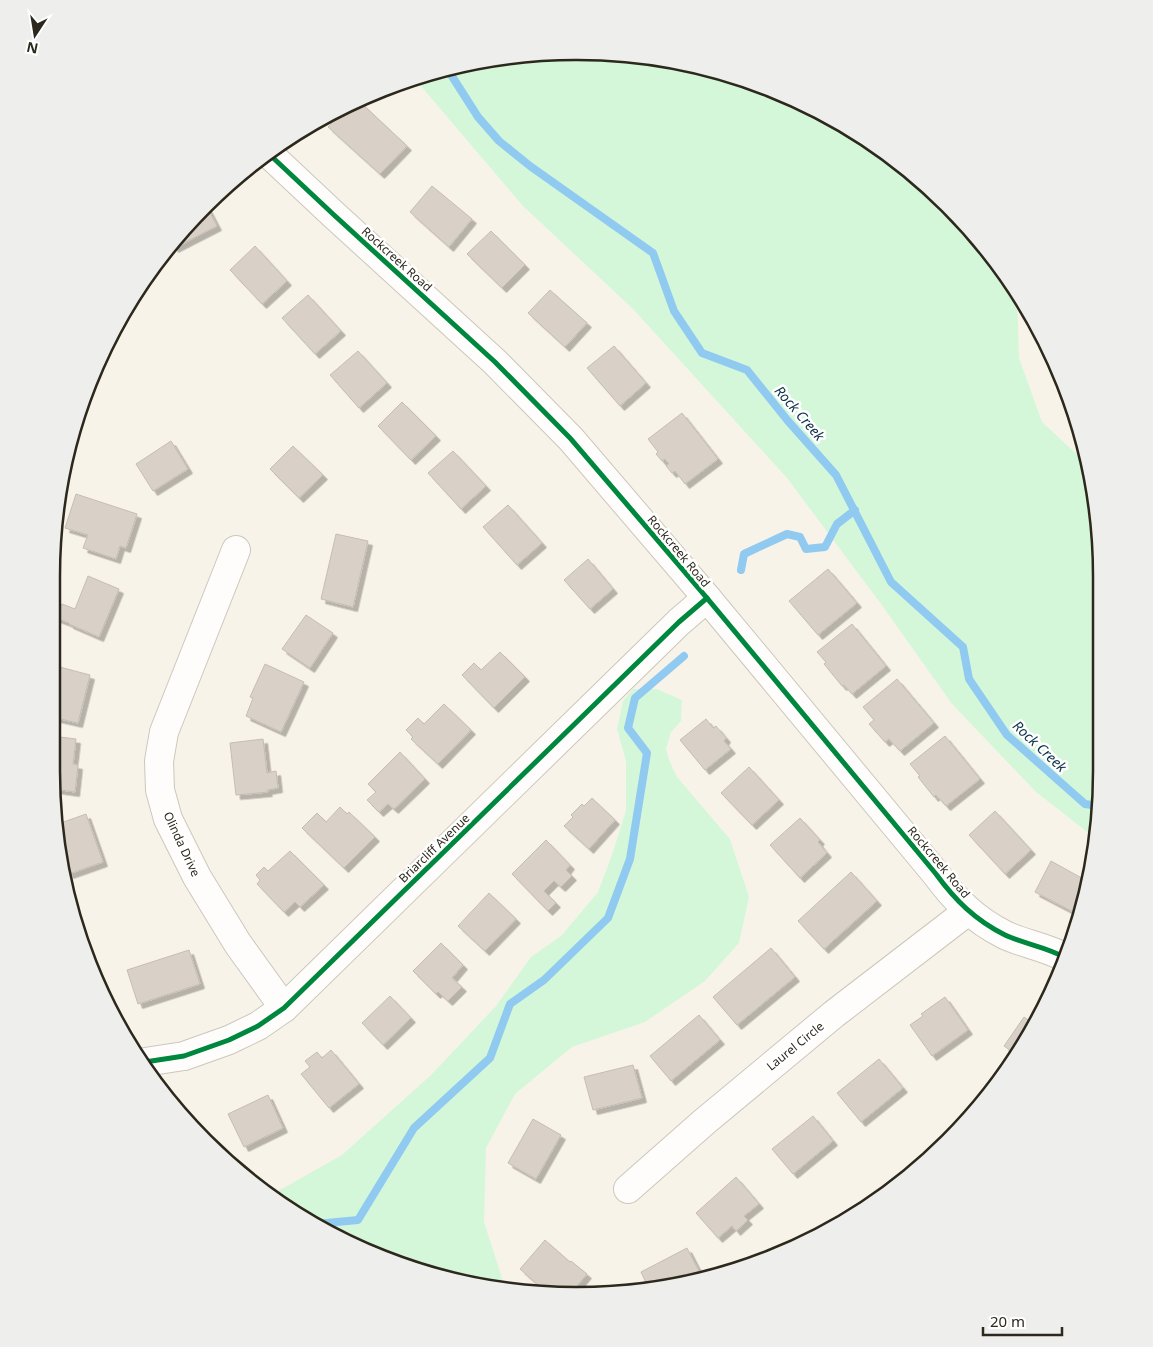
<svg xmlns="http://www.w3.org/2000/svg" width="1153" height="1347" font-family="'Noto Sans',sans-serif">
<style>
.green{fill:#d4f7da}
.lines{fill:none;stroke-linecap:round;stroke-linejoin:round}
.stream{stroke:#91caf1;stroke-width:8}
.building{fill:#d9d1c8;stroke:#c5bdb5;filter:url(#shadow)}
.street-casing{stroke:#ccc7bc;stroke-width:30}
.street{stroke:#fefdfc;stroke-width:28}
.cycleway-casing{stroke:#fff;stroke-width:8}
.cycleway{stroke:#00873e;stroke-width:5}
.labels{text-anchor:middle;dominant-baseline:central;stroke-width:5;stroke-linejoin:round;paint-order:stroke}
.street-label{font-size:12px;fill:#2d281c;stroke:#fff}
.water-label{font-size:14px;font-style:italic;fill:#0c3149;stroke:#fff}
.rim{fill:none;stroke:#2d281c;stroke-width:2.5}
</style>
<defs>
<filter id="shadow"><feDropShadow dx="4.5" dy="4.5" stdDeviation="0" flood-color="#0004"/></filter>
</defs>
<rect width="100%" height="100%" fill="#f8f3e8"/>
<g class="green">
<path d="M611,52L712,69L809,105L896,160L971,230L1017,293L1019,358L1042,422L1084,461L1101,542L1102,771L1095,838L1036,792L952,704L881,604L787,478L633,309L523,206L414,78L508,56Z"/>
<path d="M633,689H657L682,700L681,721L671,732L666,749L669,760L677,777L730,839L749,897L739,943L705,981L645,1022L572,1047L515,1094L486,1148L484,1222L503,1281L517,1292L508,1291L376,1256L284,1207L271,1195L342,1155L431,1075L496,1006L531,957L562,935L598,892L613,852L626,810V761L617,729L623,701Z"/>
</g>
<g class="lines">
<g class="stream">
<path d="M448,70L478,117L499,141L530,166L653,253L674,311L702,353L747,370L788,421L836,475L891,582L963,647L969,679L1007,735L1085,804L1098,806"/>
<path d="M741,570L744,554L787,534L800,537L806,549L825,547L837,524L855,510"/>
<path d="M316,1224L358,1220L414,1128L490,1058L510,1004L544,980L608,918L630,859L647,753L628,728L635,698L684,656"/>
</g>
</g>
<g class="building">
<path d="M359,101L407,146L380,174L328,127L347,107Z"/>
<path d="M432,186L472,219L449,247L410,212Z"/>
<path d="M207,207L217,226L174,248L172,244Z"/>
<path d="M491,231L525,265L502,288L467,254Z"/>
<path d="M255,246L287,281L262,304L230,270Z"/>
<path d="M550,290L587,323L565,347L528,313Z"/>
<path d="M308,295L341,331L315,354L282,318Z"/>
<path d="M614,346L646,383L620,406L587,368Z"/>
<path d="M358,351L387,383L359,408L330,375Z"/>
<path d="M402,402L436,436L411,460L378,426Z"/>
<path d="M682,413L718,459L685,484L675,471L672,473L666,466L669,464L665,459L662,461L656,454L658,452L648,439Z"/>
<path d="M171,441L188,469L153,491L136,464Z"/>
<path d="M293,446L323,475L299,498L270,469Z"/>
<path d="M453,451L486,486L461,509L428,473Z"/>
<path d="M76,494L137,514L126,548L120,546L116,559L83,548L88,535L65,528Z"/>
<path d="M508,505L542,543L517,565L483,527Z"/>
<path d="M336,534L368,541L353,607L321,599Z"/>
<path d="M588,559L613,589L590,609L564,580Z"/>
<path d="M828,569L857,603L818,635L789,601Z"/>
<path d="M88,576L119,589L99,637L69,624V623L56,618L62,604L75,609Z"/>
<path d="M306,615L333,633L310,668L282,649Z"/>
<path d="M852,624L886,666L852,694L844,685L842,686L824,664L826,662L817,652Z"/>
<path d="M500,652L525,677L494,708L462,675L474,663L481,670Z"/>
<path d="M265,664L304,682L281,732L246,716L253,698L250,697Z"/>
<path d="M56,666L90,675L78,723L52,717L53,677Z"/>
<path d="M897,679L934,723L900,751L889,739L885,742L869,724L874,720L863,707Z"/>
<path d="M444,704L471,730L438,764L411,739L413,737L406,730L418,718L424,724Z"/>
<path d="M706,719L713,728L716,726L726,738L724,741L731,749L705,770L680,740Z"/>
<path d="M52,736L76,739L73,764L78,765L75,792L54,789L51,770Z"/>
<path d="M945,736L980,779L946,806L936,795L934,797L918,777L920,776L910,764Z"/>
<path d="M263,739L267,773L276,771L278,788L267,790L268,792L236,795L230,743Z"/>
<path d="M400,752L425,779L394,809L388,804L379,812L367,800L376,792L368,784Z"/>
<path d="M749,767L779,800L752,825L721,793Z"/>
<path d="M592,798L615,820L589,849L564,826L573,817L571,815L582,804L584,806Z"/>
<path d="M340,807L347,814L349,812L375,837L344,868L302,828L317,813L326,822Z"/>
<path d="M995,811L1031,850L1005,874L969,835Z"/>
<path d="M86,814L103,862L69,874L62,855L58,824Z"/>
<path d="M800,818L820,840L818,842L827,853L800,878L770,845Z"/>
<path d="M546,840L570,865L566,870L572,876L561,887L554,881L544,891L556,903L548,911L512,874Z"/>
<path d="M290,851L324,885L300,907L295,902L284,912L257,884L260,880L256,875L264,867L268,871Z"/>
<path d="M1051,861L1089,882L1079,915L1035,892Z"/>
<path d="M851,872L877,901L824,949L798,921Z"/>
<path d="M489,893L516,919L485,951L458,926Z"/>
<path d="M441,943L463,965L452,978L462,987L448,1001L438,992L436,994L413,971Z"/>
<path d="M771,948L795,977L737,1025L713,997Z"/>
<path d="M189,950L200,984L138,1004L127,970Z"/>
<path d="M390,996L411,1018L383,1045L362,1023Z"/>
<path d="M945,997L968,1030L932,1056L910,1025L923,1016L921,1014Z"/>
<path d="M699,1015L720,1040L671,1081L650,1056Z"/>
<path d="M1024,1017L1034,1024L1017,1055L1004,1046Z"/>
<path d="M331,1050L359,1084L329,1108L301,1074L310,1067L305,1061L317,1052L322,1058Z"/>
<path d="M879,1059L903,1088L861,1122L837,1093Z"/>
<path d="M633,1065L642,1098L593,1110L584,1077Z"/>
<path d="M268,1095L283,1128L244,1147L228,1114Z"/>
<path d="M813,1116L833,1141L793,1174L772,1149Z"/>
<path d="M533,1119L561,1135L536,1179L508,1163Z"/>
<path d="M736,1177L759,1204L744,1216L748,1220L736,1231L732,1226L718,1238L696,1213Z"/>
<path d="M545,1240L570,1262L571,1261L587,1274L571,1293L546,1292L520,1269Z"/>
<path d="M687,1248L702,1277L648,1287L641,1272Z"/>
</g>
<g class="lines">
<defs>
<g id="street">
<path d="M269,154L334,215L495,362L571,439L707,598L936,874C955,900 975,920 1005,935C1024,944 1047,947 1066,958"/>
<path d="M236,550L164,732L159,761L160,790L168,819L197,877L238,944L284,1008"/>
<path d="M145,1062L184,1056L229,1040L258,1026L284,1008L679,622L707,598"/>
<path d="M628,1189L704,1122L834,1014L968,911"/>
</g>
</defs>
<use href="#street" class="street-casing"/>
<use href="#street" class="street"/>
<defs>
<g id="cycleway">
<path d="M269,154L334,215L495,362L571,439L707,598L936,874C955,900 975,920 1005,935C1024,944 1047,947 1066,958"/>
<path d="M145,1062L184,1056L229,1040L258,1026L284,1008L679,622L707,598"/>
</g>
</defs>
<use href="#cycleway" class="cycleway-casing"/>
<use href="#cycleway" class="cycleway"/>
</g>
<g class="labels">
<g class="street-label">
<text transform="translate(397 259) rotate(42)">Rockcreek Road</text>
<text transform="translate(679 551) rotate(50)">Rockcreek Road</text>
<text transform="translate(182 844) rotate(65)">Olinda Drive</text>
<text transform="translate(434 848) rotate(-44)">Briarcliff Avenue</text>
<text transform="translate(939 862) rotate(50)">Rockcreek Road</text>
<text transform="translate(795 1046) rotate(-39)">Laurel Circle</text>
</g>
<g class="water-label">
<text transform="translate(800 413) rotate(49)">Rock Creek</text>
<text transform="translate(1040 746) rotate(43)">Rock Creek</text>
</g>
</g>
<path d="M0 0H1153V1347H0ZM576 60H577A516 516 0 0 1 1093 576V771A516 516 0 0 1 577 1287H576A516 516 0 0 1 60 771V576A516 516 0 0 1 576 60Z" fill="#eeeeed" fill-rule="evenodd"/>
<path class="rim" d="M576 60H577A516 516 0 0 1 1093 576V771A516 516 0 0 1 577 1287H576A516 516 0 0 1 60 771V576A516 516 0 0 1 576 60Z"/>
<g transform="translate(35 35) rotate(192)" stroke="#ffffff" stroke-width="4" paint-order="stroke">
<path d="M0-4L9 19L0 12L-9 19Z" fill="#2d281c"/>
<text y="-8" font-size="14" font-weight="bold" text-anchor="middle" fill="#2d281c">N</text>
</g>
<path d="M983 1327v8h79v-8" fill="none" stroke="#2d281c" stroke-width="2.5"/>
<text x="990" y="1327" font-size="15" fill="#2d281c" stroke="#ffffff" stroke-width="4" paint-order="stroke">20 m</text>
</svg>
